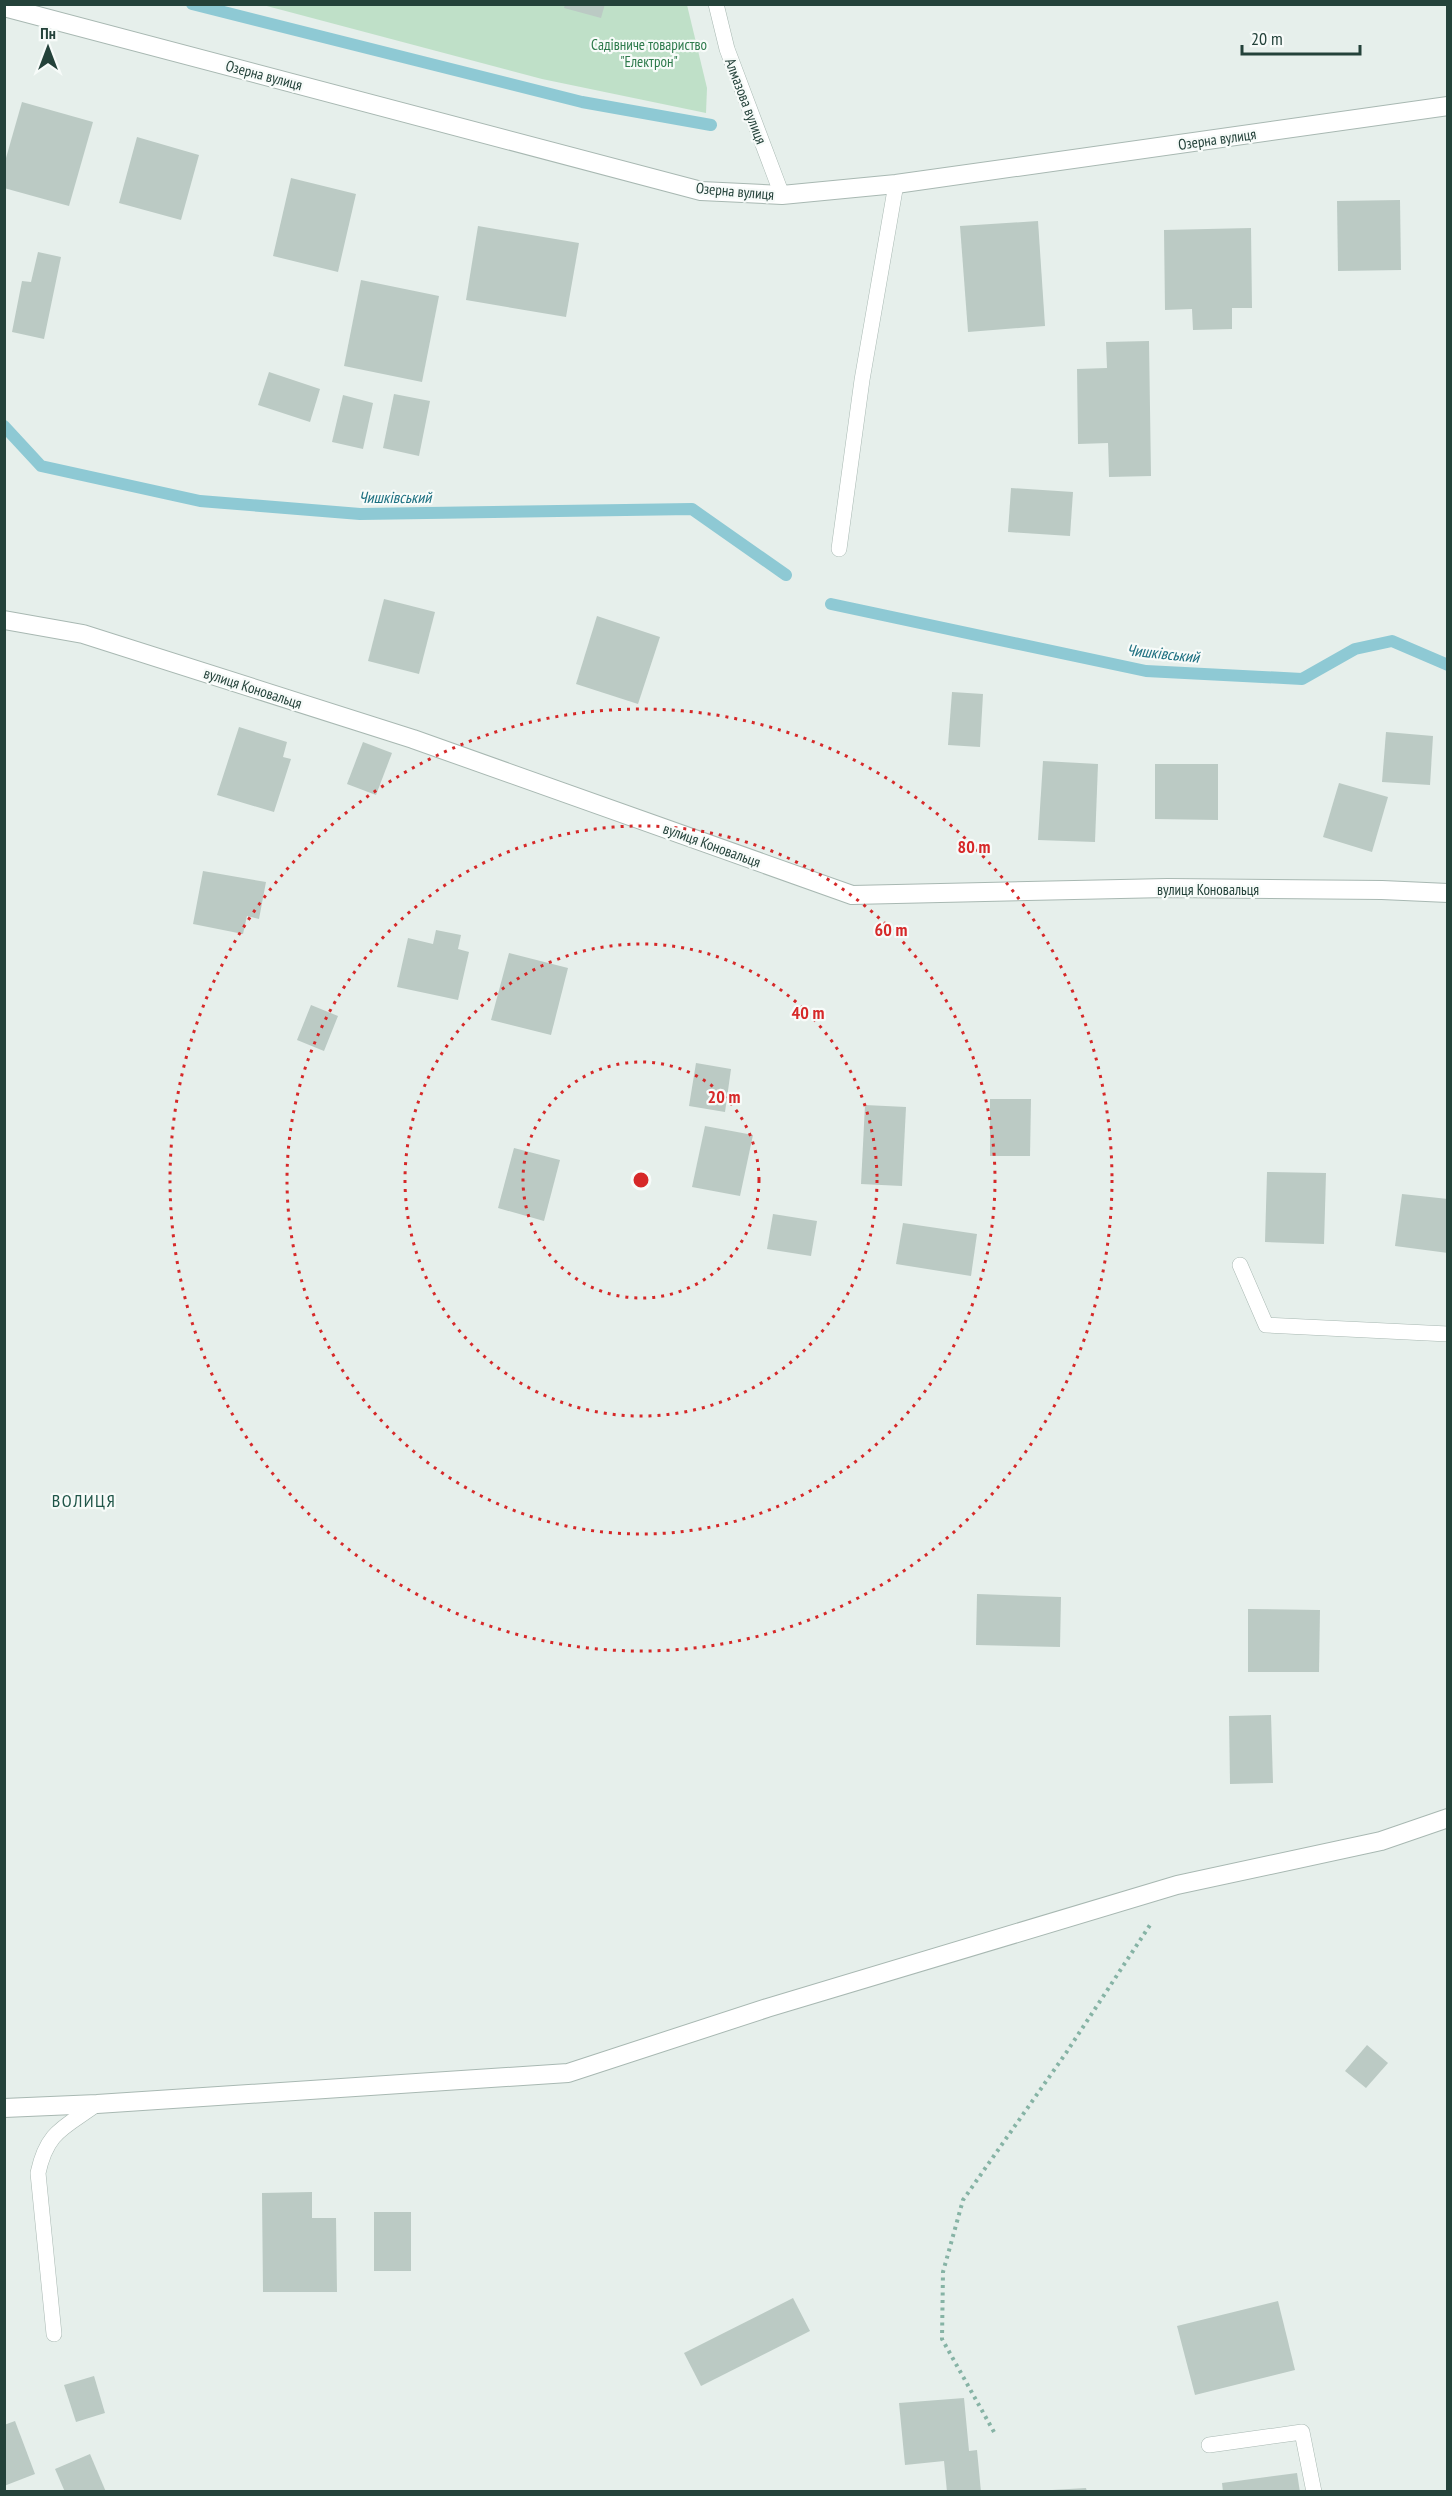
<svg xmlns="http://www.w3.org/2000/svg" width="1452" height="2496" font-family="'PT Sans Narrow',sans-serif">
<style>
.green{fill:#bfe0c8}
.lines{fill:none;stroke-linecap:round;stroke-linejoin:round}
.stream{stroke:#8ec9d4;stroke-width:12}
.building{fill:#bbcac4}
.lane-casing{stroke:#a8b8b2;stroke-width:16}
.street-casing{stroke:#a8b8b2;stroke-width:20}
.path{stroke:#86b3a5;stroke-width:4;stroke-dasharray:3 4.5;stroke-linecap:butt}
.lane{stroke:#fff;stroke-width:15}
.street{stroke:#fff;stroke-width:18}
.ring{fill:none;stroke:#d62828;stroke-width:3;stroke-dasharray:3 6}
.labels{text-anchor:middle;dominant-baseline:central;stroke-width:4.5;stroke-linejoin:round;paint-order:stroke}
.park-label{font-size:15px;fill:#2d7a4b;stroke:#f7fbf9}
.street-label{font-size:15px;fill:#24423a;stroke:#f7fbf9}
.water-label{font-size:16px;font-style:italic;fill:#1c6f80;stroke:#f7fbf9}
.quarter-label{font-size:18px;letter-spacing:1.5px;fill:#1f5548;stroke:#f7fbf9}
.centre{fill:#d62828;stroke:#f7fbf9;stroke-width:3}
.ring-label{font-size:18px;text-anchor:middle;font-weight:bold;fill:#d62828;stroke:#f7fbf9;stroke-width:4.5;stroke-linejoin:round;paint-order:stroke}
</style>
<rect width="100%" height="100%" fill="#e6efeb"/>
<path class="green" d="M263,5H687L707,88L706,113L542,79Z"/>
<g class="lines">
<g class="stream">
<path d="M192,4L582,102L711,125"/>
<path d="M4,426L41,466L200,501L360,514L692,509L786,575"/>
<path d="M831,604L1146,671L1302,679L1355,649L1392,641L1448,665"/>
</g>
</g>
<g class="building">
<path d="M565,4H605L601,18L564,8Z"/>
<path d="M22,102L93,122L69,206L4,188V165Z"/>
<path d="M137,137L199,155L181,220L119,203Z"/>
<path d="M291,178L356,194L338,272L273,256Z"/>
<path d="M1400,200L1401,270L1338,271L1337,201Z"/>
<path d="M1038,221L1045,326L968,332L960,226Z"/>
<path d="M478,226L579,243L566,317L466,300Z"/>
<path d="M1251,228L1252,308H1232V329L1193,330L1192,309L1165,310L1164,230Z"/>
<path d="M38,252L61,257L44,339L12,332L22,281L31,282Z"/>
<path d="M361,280L439,296L422,382L344,366Z"/>
<path d="M1149,341L1151,476L1109,477L1108,443L1078,444L1077,369L1107,368L1106,342Z"/>
<path d="M269,372L320,389L310,422L258,405Z"/>
<path d="M394,394L430,401L419,456L383,448Z"/>
<path d="M343,395L373,403L363,449L332,442Z"/>
<path d="M1011,488L1073,492L1070,536L1008,532Z"/>
<path d="M384,599L435,612L419,674L368,661Z"/>
<path d="M597,616L660,637L638,704L576,684Z"/>
<path d="M952,692L983,694L980,747L948,745Z"/>
<path d="M239,727L287,742L283,757L291,759L274,812L217,795Z"/>
<path d="M1386,732L1433,736L1430,785L1382,782Z"/>
<path d="M363,742L392,753L376,795L347,784Z"/>
<path d="M1043,761L1098,764L1095,842L1038,840Z"/>
<path d="M1155,764H1218V820L1155,819Z"/>
<path d="M1339,783L1388,797L1372,852L1323,837Z"/>
<path d="M203,871L266,882L259,919L247,916L243,934L193,924Z"/>
<path d="M436,930L461,935L458,949L469,952L458,1000L397,987L408,938L433,944Z"/>
<path d="M509,953L568,968L551,1035L491,1020Z"/>
<path d="M311,1005L338,1016L324,1051L297,1040Z"/>
<path d="M696,1063L731,1069L725,1112L689,1106Z"/>
<path d="M990,1099H1031L1030,1156H990Z"/>
<path d="M865,1105L906,1107L902,1186L861,1184Z"/>
<path d="M705,1126L753,1135L740,1196L692,1187Z"/>
<path d="M514,1148L560,1160L544,1221L498,1208Z"/>
<path d="M1267,1172L1326,1173L1324,1244L1265,1242Z"/>
<path d="M1402,1194L1448,1199V1253L1395,1246Z"/>
<path d="M773,1214L817,1221L811,1256L767,1249Z"/>
<path d="M903,1223L977,1234L971,1276L896,1264Z"/>
<path d="M977,1594L1061,1597L1060,1647L976,1645Z"/>
<path d="M1248,1609L1320,1610L1319,1672H1248Z"/>
<path d="M1271,1715L1273,1783L1230,1784L1229,1716Z"/>
<path d="M1367,2045L1388,2063L1366,2088L1345,2071Z"/>
<path d="M312,2192V2218H336L337,2292H263L262,2193Z"/>
<rect x="374" y="2212" width="37" height="59"/>
<path d="M793,2298L810,2331L701,2386L684,2353Z"/>
<path d="M1278,2301L1295,2370L1195,2395L1177,2326Z"/>
<path d="M94,2376L105,2413L76,2422L64,2385Z"/>
<path d="M964,2398L969,2451L977,2450L981,2492H947L944,2461L905,2465L899,2403Z"/>
<path d="M15,2421L35,2474L4,2486V2425Z"/>
<path d="M90,2454L106,2492H65L55,2469Z"/>
<path d="M1297,2473L1300,2492H1223L1222,2483Z"/>
<path d="M1086,2488L1087,2492H1052V2490Z"/>
</g>
<g class="lines">
<defs>
<g id="lane">
<path d="M716,4L727,49L782,195"/>
<path d="M839,549L862,380L896,184"/>
<path d="M1240,1265L1266,1325L1448,1334"/>
<path d="M54,2334L38,2173C47,2131 64,2128 97,2104"/>
<path d="M1209,2445L1302,2432L1314,2492"/>
</g>
<g id="street">
<path d="M4,7L701,191L782,195L896,184L1448,106"/>
<path d="M4,620L83,634L413,739L852,895L1167,888L1382,890L1448,893"/>
<path d="M4,2108L97,2104L568,2073L767,2008L1177,1885L1381,1841L1448,1818"/>
</g>
</defs>
<use href="#lane" class="lane-casing"/>
<use href="#street" class="street-casing"/>
<path class="path" d="M994,2432L942,2339L943,2272L963,2200L1066,2053L1150,1925"/>
<use href="#lane" class="lane"/>
<use href="#street" class="street"/>
</g>
<g class="ring">
<circle cx="641" cy="1180" r="118"/>
<circle cx="641" cy="1180" r="236"/>
<circle cx="641" cy="1180" r="354"/>
<circle cx="641" cy="1180" r="471"/>
</g>
<g class="labels">
<g class="park-label">
<text x="649" y="44">Садівниче товариство<tspan x="649" dy="17">"Електрон"</tspan></text>
</g>
<g class="street-label">
<text transform="translate(264 75) rotate(15)">Озерна вулиця</text>
<text transform="translate(746 101) rotate(69)">Алмазова вулиця</text>
<text transform="translate(1217 139) rotate(-8)">Озерна вулиця</text>
<text transform="translate(735 191) rotate(5)">Озерна вулиця</text>
<text transform="translate(253 688) rotate(18)">вулиця Коновальця</text>
<text transform="translate(712 845) rotate(20)">вулиця Коновальця</text>
<text x="1208" y="889">вулиця Коновальця</text>
</g>
<g class="water-label">
<text x="395" y="497">Чишківський</text>
<text transform="translate(1163 653) rotate(6)">Чишківський</text>
</g>
<g class="quarter-label">
<text x="84" y="1500">ВОЛИЦЯ</text>
</g>
</g>
<circle cx="641" cy="1180" r="9" class="centre"/>
<g class="ring-label">
<text x="974" y="853">80 m</text>
<text x="891" y="936">60 m</text>
<text x="808" y="1019">40 m</text>
<text x="724" y="1103">20 m</text>
</g>
<rect width="1452" height="2496" fill="none" stroke="#24423a" stroke-width="12"/>
<g transform="translate(48 48)" stroke="#f7fbf9" stroke-width="4.5" paint-order="stroke">
<path d="M0-4.5L10 22L0 15L-10 22Z" fill="#24423a"/>
<text y="-9" font-size="16" font-weight="bold" text-anchor="middle" fill="#24423a">Пн</text>
</g>
<path d="M1242 45v9h118v-9" fill="none" stroke="#24423a" stroke-width="3"/>
<text x="1251" y="45" font-size="18" fill="#24423a" stroke="#f7fbf9" stroke-width="4.5" paint-order="stroke">20 m</text>
</svg>
